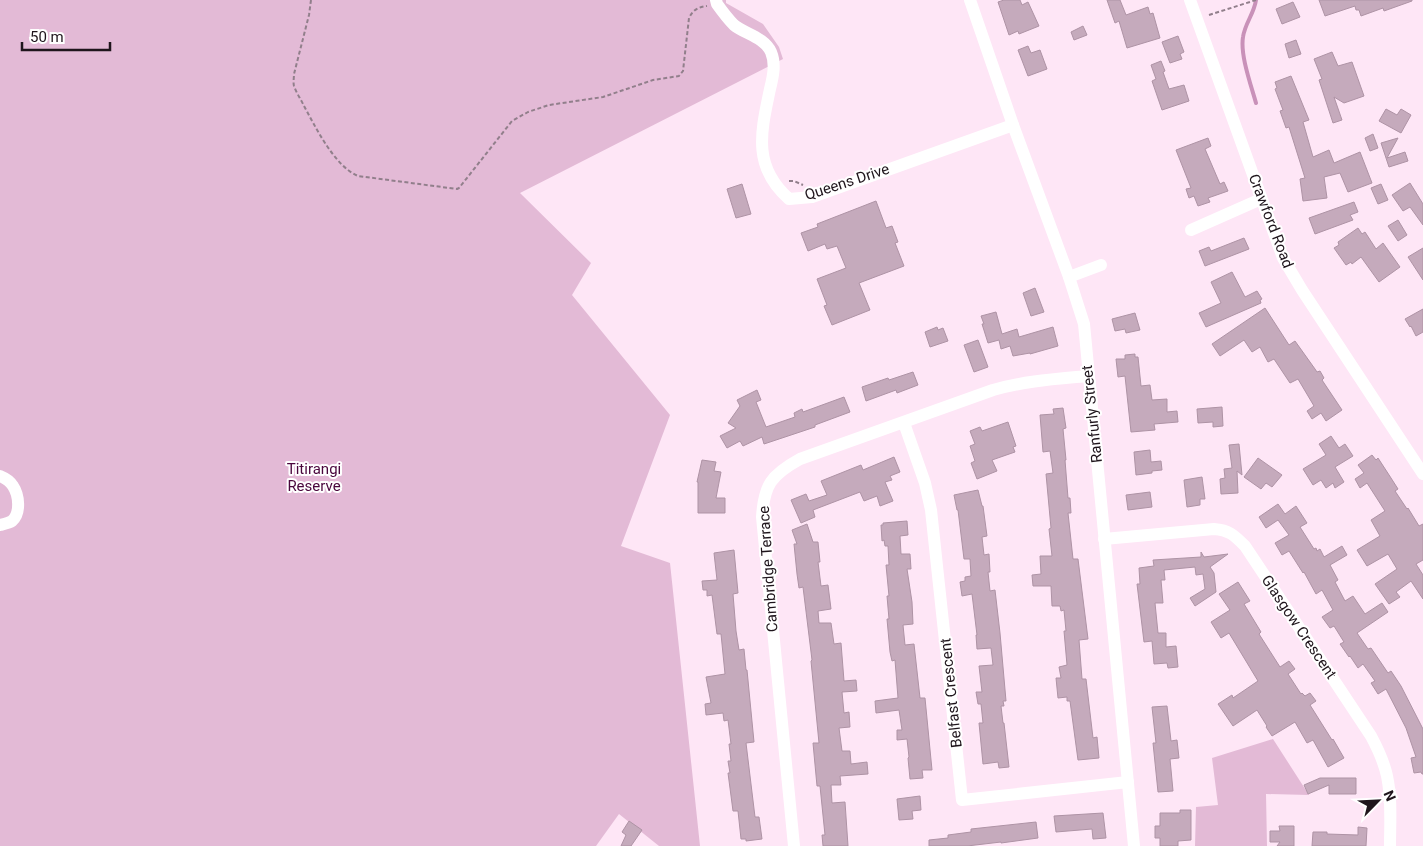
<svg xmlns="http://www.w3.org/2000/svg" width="1423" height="846" font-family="Roboto,sans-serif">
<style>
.green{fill:#e3bad6}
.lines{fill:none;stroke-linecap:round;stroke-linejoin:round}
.stream{stroke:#c991b9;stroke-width:4}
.building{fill:#c5aabc;stroke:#ae93a5}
.path{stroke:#917f8b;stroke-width:2;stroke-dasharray:4 2.5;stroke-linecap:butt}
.minor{stroke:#fff;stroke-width:12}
.labels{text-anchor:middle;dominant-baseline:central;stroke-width:4;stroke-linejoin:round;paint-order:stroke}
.street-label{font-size:15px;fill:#1f151c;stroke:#fff}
.park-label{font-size:15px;fill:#4a063d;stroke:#fff}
</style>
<rect width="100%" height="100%" fill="#fee6f6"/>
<g class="green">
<path d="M0,0H726V3L763,24L779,47L783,59L520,193L591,263L572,295L670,415L621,546L670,563L700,846H659L619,814L596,846H0Z"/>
<path d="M1273,739L1309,795L1266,794L1267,846H1195L1196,807L1218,805L1212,758Z"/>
</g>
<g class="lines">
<path class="stream" d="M1256,103C1251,85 1240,55 1243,37C1245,23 1254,14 1256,0"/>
</g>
<g class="building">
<path d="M1004,0H1020L1022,5L1028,2L1039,26L1019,34L1018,31L1009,35L998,2Z"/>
<path d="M1107,0H1120L1126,15L1148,7L1150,14L1153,13L1160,38L1127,48L1119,21L1115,23Z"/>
<path d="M1319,0H1412V1L1384,11L1383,8L1361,16L1359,10H1356L1355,6L1325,16Z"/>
<path d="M1293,2L1300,17L1282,24L1276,9Z"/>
<path d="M1083,26L1087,35L1074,40L1071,32Z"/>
<path d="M1178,36L1184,52L1180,54L1182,59L1170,63L1162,42Z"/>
<path d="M1296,40L1301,54L1289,58L1285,44Z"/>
<path d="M1028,46L1031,53L1040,50L1047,69L1028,76L1018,50Z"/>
<path d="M1332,52L1338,66L1352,62L1364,96L1344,103L1334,97L1342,120L1333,123L1319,80L1322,79L1314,59Z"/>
<path d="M1161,61L1165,71L1163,72L1169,89L1184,85L1189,101L1162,110L1152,81L1156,79L1151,65Z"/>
<path d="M1291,76L1309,120L1303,122L1313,157L1329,150L1334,163L1360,152L1372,183L1348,192L1340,173L1324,177L1327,198L1303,201L1300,179L1305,178L1289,127L1286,128L1280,111L1283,110L1275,89L1277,88L1275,82Z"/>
<path d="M1386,109L1397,115L1401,109L1411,115L1401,133L1379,121Z"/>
<path d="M1373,134L1378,148L1370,151L1365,138Z"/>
<path d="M1208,138L1211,146L1205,149L1220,184L1224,182L1228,191L1208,198L1210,202L1198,206L1194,196L1189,198L1186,189L1191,188L1176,150Z"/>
<path d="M1398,138L1387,158L1405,152L1408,161L1389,167L1381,143Z"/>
<path d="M1410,183L1423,204V225L1410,207L1403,211L1392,195Z"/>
<path d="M742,184L751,214L736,218L727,189Z"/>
<path d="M1381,184L1388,200L1378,204L1371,188Z"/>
<path d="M876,201L886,228L892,226L898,242L895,243L904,266L859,283L870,310L832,325L824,306L827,305L817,279L846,268L837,246L827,249L825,244L808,251L801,233L818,227L817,224Z"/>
<path d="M1354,202L1358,212L1350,215L1353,220L1315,234L1309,218Z"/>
<path d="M1398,220L1407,235L1398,241L1388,226Z"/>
<path d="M1358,228L1362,234L1365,232L1376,249L1383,243L1400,267L1379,282L1361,257L1352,264L1351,262L1346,265L1334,248L1339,245L1338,242Z"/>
<path d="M1244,238L1249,249L1205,266L1199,251L1209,247L1211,251Z"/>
<path d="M1423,248V280L1408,257Z"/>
<path d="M1232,272L1245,297L1257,291L1262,299L1260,300L1261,303L1206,327L1199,313L1221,303L1211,282Z"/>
<path d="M1035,288L1044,312L1031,316L1023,293Z"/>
<path d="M1265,308L1289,345L1295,341L1315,369L1317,372L1320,371L1324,378L1322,380L1342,410L1326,421L1321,413L1312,419L1307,411L1314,406L1298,379L1290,383L1274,359L1268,362L1260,347L1252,352L1244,340L1220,356L1212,344Z"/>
<path d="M1423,309V332L1416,336L1411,326L1410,327L1405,319Z"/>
<path d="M996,312L1002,334L1017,329L1019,337L1053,327L1058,346L1030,354V353L1013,356L1010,346L1001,349L999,340L988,343L982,324H984L981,316Z"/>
<path d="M1135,313L1140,330L1126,333L1125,329L1115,331L1112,319Z"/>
<path d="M937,327L938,330L943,328L948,341L930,347L925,332Z"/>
<path d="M978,340L988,367L974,372L964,345Z"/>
<path d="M1135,354V357H1138L1141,386L1150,385L1152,400L1167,399V412L1177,411L1178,422L1154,424L1155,430L1131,432L1125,376L1118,377L1116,359H1125V355Z"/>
<path d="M913,372L918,385L897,393L896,390L866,401L862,387L888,378L889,380Z"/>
<path d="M757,390L761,400L756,402L766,427L795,417L794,413L802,409L803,412L844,397L850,412L815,425V427L764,444L762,437L743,446L740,441L727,448L720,436L736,428L728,423L740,406L737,400Z"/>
<path d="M1222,407L1223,426L1213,427V422L1198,423L1197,409Z"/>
<path d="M1063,408L1066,428L1063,429L1066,460H1065L1068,498H1070L1071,513H1068L1073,559H1078L1088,639L1079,640L1082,679H1086L1093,738L1097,737L1099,758L1078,760L1070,701H1067V697L1058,698L1056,678H1061L1059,667L1067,665L1064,631H1066L1064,610L1061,611L1060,606H1052L1051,586H1033L1032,575L1041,574L1040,556H1052L1049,529L1051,528L1046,474L1053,473L1050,451L1043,452L1040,415L1054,414L1053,409Z"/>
<path d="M1008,422L1016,446L1013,447L1015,452L992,460L997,471L977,479L971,463L975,461L970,446L975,444L970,431L980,427L982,431Z"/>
<path d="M1331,436L1339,448L1345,444L1353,456L1335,467L1344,482L1335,488L1333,483L1326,488L1321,480L1313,485L1303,469L1326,455L1319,444Z"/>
<path d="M1239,444L1242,475L1237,471L1238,493L1221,494L1220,479L1225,478L1224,469L1232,468L1229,445Z"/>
<path d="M1150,450L1151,462L1161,461L1162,470L1152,471V473L1136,475L1134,452Z"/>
<path d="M1372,455L1376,460L1378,458L1391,478L1398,489L1395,491L1407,509L1408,508L1419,526L1423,524V560L1416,564L1423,575V599L1411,581L1396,592L1400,597L1389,604L1375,584L1397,569L1388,554L1367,566L1357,550L1380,536L1371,520L1385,511L1367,483L1360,488L1355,479L1364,473L1358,465Z"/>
<path d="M894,457L900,472L890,476L892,480L885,482L893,501L880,506L877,496L864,501L860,492L813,510L815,517L801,523L791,500L806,494L809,501L827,495L821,481L861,465L863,470Z"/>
<path d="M1258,458L1282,475L1272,487L1266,483L1261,489L1244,477Z"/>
<path d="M702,460L716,462L714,471L721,472L716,498H725V513H698V482H697Z"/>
<path d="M1202,477L1205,499H1200V505L1187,507L1184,480Z"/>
<path d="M978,490L982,506H983L987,536L982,537L984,555L989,554L990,572H988L990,591L995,590L1000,633L1006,701H1003L1004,706H1001L1003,723H1004L1009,767L999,768L998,762L983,764L979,723H983L981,704H978L976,692H982L979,666L993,665L991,648L977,649L976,635H977L972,594L962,596L960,582L965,581V577L971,576L970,559H964L958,510H957L954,495Z"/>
<path d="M1150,492L1152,507L1128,510L1126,495Z"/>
<path d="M1278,504L1285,514L1296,506L1307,523L1300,527L1314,549L1316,548L1317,551L1320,549L1324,557L1342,546L1347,555L1330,565L1338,580L1335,582L1345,601L1353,596L1365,614L1382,603L1388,612L1357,633L1368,649L1371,648L1388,673L1391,671L1401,686L1423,729V774H1422L1421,772L1414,773L1411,758L1416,757L1406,728L1386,689L1378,694L1371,683L1375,681L1363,664L1358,668L1350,656L1349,657L1340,644L1344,642L1334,626L1330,628L1322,617L1333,610L1322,590L1316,594L1304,572L1303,573L1289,551L1282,555L1275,543L1289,535L1278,520L1266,528L1259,517Z"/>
<path d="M907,521L908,535L900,536L901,554H910L911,569H907L912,602L913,624L903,625L905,645L914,644L920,698H925L932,770H922L923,778L910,779L908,758L909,757L907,739L897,740V730H902L899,710L876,713L875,701L898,698L895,660L892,661L890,652L887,619H889L887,596H889L886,565H889L888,546H885L884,540L882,541L881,525H883V523Z"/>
<path d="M807,524L813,542H818L820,562H818L821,586L828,585L831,609L818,611L819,623H831L834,644L841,643L844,681L856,680L857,691L842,692L844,713L849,712L850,727L839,728L842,751H850L851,764L867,762L868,774L840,776L841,785H831L832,803L845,802L848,846H823L822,835H825L820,786H817L813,743H819L811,661L812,660L803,587L799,588L797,574L794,544H797L792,530Z"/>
<path d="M734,550L738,593L733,594L736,631L739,650L744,649L746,670H747L754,742L746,743L755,817H759L762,839L746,841V839H741L738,811H733L728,773H730L728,761H731L729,744H731L728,720L724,721L723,713L706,715L705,704L711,703L706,677L725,674L721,634H717L712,595L707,596V590H703L702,581L717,580L714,553Z"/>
<path d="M1201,552L1204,557L1228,554L1210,567L1214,573L1216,592L1195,606L1190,598L1205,589L1203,574L1196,575L1195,567L1164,570L1165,580H1161L1163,603H1155L1158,633H1166V647L1176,646L1178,667L1168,668L1167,663L1154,664L1152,641L1144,642L1137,584H1140L1139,568L1154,566L1153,560L1201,557Z"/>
<path d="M1238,582L1250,601L1244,604L1261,632L1259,634L1280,667L1289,661L1295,669L1288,674L1301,694L1302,693L1305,696L1310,693L1316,701L1310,705L1332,740L1333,739L1344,758L1328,767L1313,740L1307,743L1295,722L1272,736L1266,727L1267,726L1257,710L1233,726L1218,704L1232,695L1233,698L1258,681L1229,633L1221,638L1211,622L1230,610L1219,594Z"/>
<path d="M1167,706L1171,741L1177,740L1179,758L1170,759L1173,791L1158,792L1153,743H1156L1152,707Z"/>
<path d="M1320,778H1356V794H1329V785L1308,794L1304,785Z"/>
<path d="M920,796L921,810L912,811L913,819L899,820L897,799Z"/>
<path d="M1180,810H1191V840L1178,841V846H1160V838H1155V826H1160V813H1180Z"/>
<path d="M1103,813L1106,838L1093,839L1092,829L1056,832L1054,816Z"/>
<path d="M629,821L642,830L631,846H621L626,835L622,832Z"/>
<path d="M1036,822L1038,838L1001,843V842L967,846H929V840L948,838V835L971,832V829Z"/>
<path d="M1279,826H1294V846H1277L1280,842H1270V831H1280Z"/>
<path d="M1358,827L1367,828L1366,846H1312L1313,832H1327V834L1358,835Z"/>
</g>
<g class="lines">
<g class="path">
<path d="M311,0L309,15L294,74C294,78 293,82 294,86C296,92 300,98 303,104C315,126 334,166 358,176L457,189L459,188L512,121L528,112L549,105L603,97L653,80L679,76L683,71L689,18C693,10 698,7 707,6"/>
<path d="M1209,15L1256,0"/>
<path d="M789,181H794L803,185"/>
</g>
<g class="minor">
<path d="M716,0L717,4C722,11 728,19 734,25C745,34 764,37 771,52C776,64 773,77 770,89C761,132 752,166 789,199L812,197L1013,125"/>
<path d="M970,0L1013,125L1069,277L1084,324L1134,846"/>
<path d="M1190,0L1283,258L1302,290L1423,474"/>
<path d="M1191,230L1261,199"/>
<path d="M1069,277L1101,265"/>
<path d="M904,423L925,483L931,510L962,800L1128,782"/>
<path d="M0,476C5,478 10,481 13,486C19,495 21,513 12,521C9,523 4,524 0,525"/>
<path d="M1104,539L1214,529C1229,530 1234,535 1245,546L1371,736C1378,749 1384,762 1387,776C1392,799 1390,823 1390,846"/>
<path d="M794,846L762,517C764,485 771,475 800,459L993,390C1024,381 1056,379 1088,376"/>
</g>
</g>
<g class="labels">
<g class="street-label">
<text transform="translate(847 182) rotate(-18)">Queens Drive</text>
<text transform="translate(1271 221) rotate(69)">Crawford Road</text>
<text transform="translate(1092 414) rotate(-96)">Ranfurly Street</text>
<text transform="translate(768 569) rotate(-94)">Cambridge Terrace</text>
<text transform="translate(1299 627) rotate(56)">Glasgow Crescent</text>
<text transform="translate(951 693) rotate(-96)">Belfast Crescent</text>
</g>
<g class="park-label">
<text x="314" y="469">Titirangi<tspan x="314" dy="17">Reserve</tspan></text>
</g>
</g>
<g transform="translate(1378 801) rotate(66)" stroke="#ffffff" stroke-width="4" paint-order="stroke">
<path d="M0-4L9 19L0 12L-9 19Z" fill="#1f151c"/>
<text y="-8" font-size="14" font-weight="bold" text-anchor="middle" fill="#1f151c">N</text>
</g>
<path d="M22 42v8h88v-8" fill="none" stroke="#1f151c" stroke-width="2.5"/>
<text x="30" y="42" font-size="15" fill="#1f151c" stroke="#ffffff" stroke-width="4" paint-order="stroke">50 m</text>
</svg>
